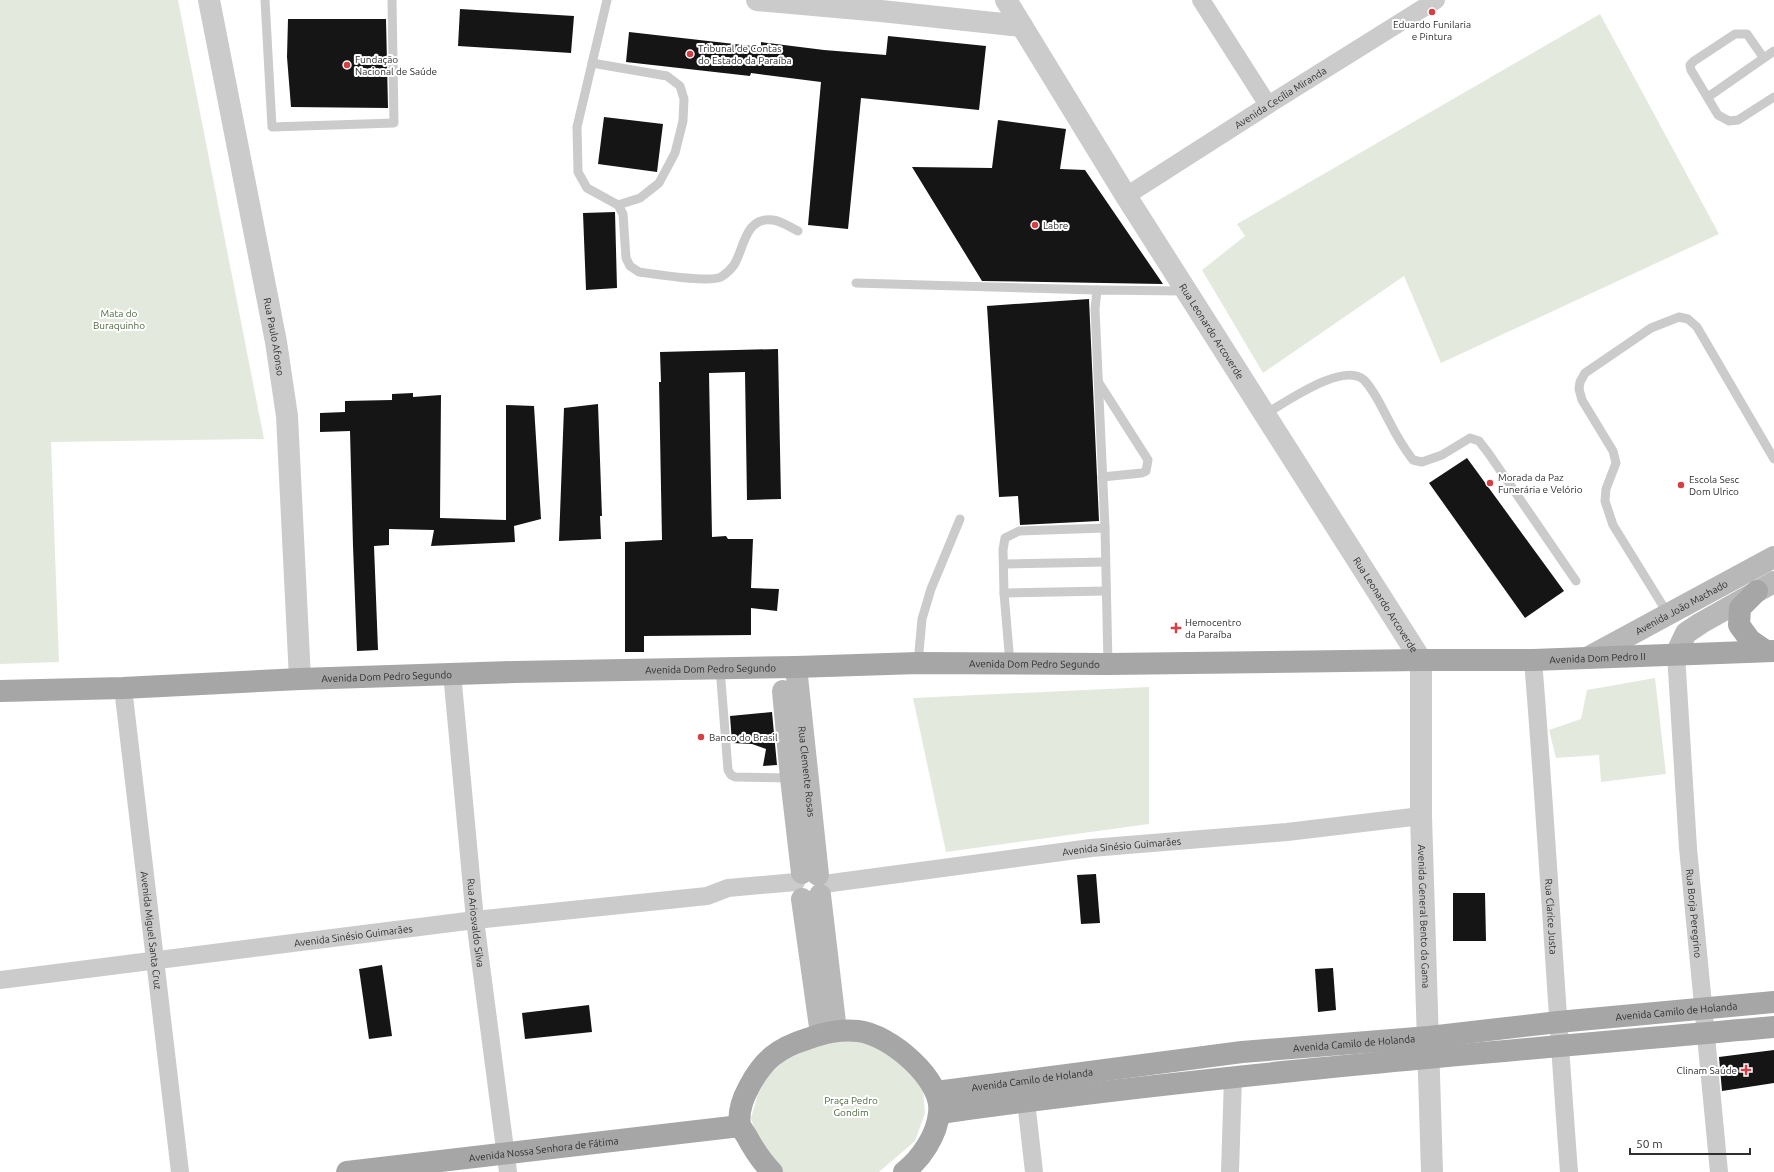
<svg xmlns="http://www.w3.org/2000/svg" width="1774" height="1172" font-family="Ubuntu,sans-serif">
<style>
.green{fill:#e3eadd}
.building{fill:#151515}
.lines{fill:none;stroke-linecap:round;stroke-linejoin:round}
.service{stroke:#cbcbcb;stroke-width:9}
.minor{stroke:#cbcbcb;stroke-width:18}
.tertiary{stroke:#cbcbcb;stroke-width:22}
.secondary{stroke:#b8b8b8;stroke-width:22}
.primary{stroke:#a6a6a6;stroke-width:22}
.poi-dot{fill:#d73e44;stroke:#fff;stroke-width:1.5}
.labels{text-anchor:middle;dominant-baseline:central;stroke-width:4;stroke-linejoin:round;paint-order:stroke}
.poi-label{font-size:10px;fill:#2e2e2e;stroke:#fff;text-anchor:start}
.street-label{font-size:10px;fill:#2e2e2e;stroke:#fff}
.park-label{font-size:10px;fill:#50663f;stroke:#fff}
</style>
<rect width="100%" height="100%" fill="#fff"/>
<g class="green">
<path d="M0,0H178L264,439L51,442L59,662L0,664Z"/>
<path d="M1600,14L1719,234L1441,363L1404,276L1263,373L1202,270L1245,236L1237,224Z"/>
<path d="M1655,678L1666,774L1601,782L1599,755L1556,758L1549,730L1581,719L1587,690Z"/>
<path d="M1149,687V824L946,852L913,698Z"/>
<path d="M855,1037L889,1048L923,1088L925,1113L915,1141L879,1172H784L761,1154L751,1118L758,1094L768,1076L784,1061L819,1044Z"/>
</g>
<g class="building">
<path d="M460,9L574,16L571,53L458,46Z"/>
<path d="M288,19H386L388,108L291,107L287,57Z"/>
<path d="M629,32L761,47V42L824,50L886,55L888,36L986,46L979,110L861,98L848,229L808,225L821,82L751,73L750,76L626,62Z"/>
<path d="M604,117L663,124L657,172L598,164Z"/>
<path d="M998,120L1066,129L1060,169L1085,170L1163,284L982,281L912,167L992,168Z"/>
<path d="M615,212L617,288L586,290L583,213Z"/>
<path d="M1089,299L1099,521L1020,525L1018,496L999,497L987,306Z"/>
<path d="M778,349L781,499L747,500L745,372L709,373L712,537L726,536L728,539H753L751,588L779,589L777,611L751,608V635L644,636V652H625V542L662,540L659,382H661L660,352Z"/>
<path d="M413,393V397L441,395L440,518L506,520V405L534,406L541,519L514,526L515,542L431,546L434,530L389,529V545L374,546L378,650L357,651L353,546L350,431L320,432V413L345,412V401L392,400V394Z"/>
<path d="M598,404L602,516H600L601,539L559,541L564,408Z"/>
<path d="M1467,458L1564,591L1525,618L1429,483Z"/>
<path d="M772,712L777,765L763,766L766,749L752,744L732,743L730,716Z"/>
<path d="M1096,874L1100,923L1081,924L1077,875Z"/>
<path d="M1453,893H1485L1486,941H1453Z"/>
<path d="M382,965L392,1036L369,1039L359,969Z"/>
<path d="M1333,968L1336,1010L1318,1012L1315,969Z"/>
<path d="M589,1005L592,1032L525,1039L522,1013Z"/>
<path d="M1774,1050V1083L1722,1091L1719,1057Z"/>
</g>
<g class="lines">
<g class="service">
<path d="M265,0L272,127L394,123L392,0"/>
<path d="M607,0L577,127L578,172L587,188L618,205L623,214L626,258L630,266L639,272C655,274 709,283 721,277C726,274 731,269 734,265C744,249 745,216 773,220C781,221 790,227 798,231"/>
<path d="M1763,57L1747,34H1735L1694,61L1690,65L1691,70L1718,115L1729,121L1738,120L1774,97"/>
<path d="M592,63L667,76L680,86L684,99L683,121L675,153L659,183L640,198L618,205"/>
<path d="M1708,97L1774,51"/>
<path d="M856,283L1097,290"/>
<path d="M1099,383L1148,460L1146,471L1142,473L1102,477"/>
<path d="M1265,414C1285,403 1343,361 1364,380C1374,390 1381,406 1388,419C1395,433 1403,447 1413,460L1422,462L1442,455L1470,438L1479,441L1489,454L1576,581"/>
<path d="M1004,564L1105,562"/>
<path d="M1004,593L1106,591"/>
<path d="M1668,614L1613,525L1605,501L1606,489L1616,463L1613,451L1582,400L1579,389L1580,382L1585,373L1651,328L1679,317L1688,319L1697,327L1774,459"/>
<path d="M918,663L922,619L931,589L960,519"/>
<path d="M1010,664L1004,593L1003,550L1005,538L1019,531L1105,528"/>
<path d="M1108,664L1105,528L1095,309L1097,290L1184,291"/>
<path d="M720,668L728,770L731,775L735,777L791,778"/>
</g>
<g class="minor">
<path d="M1201,0L1268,105"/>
<path id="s1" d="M1126,196L1268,105L1436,0"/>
<path id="s2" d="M1676,654L1688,848L1719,1172"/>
<path id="s3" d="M1533,660C1547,831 1556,1001 1569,1172"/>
<path id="s4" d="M452,673L475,920L508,1172"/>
<path id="s5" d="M123,688L180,1172"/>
<path id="s6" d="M824,884L1091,848L1287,832L1421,816"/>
<path id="s7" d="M0,980L475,920L707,896L728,888L796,882"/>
<path d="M1026,1101L1034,1172"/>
<path d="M1230,1172L1233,1077"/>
</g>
<g class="tertiary">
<path id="s8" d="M209,0L276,342L287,416L300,679"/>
<path d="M757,0L881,11L1022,26"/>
<path id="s9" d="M1006,0L1126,196L1421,660V816L1432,1172"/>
</g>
<g class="secondary">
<path d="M1676,654L1686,633L1701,623L1774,582"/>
<path id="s10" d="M1589,657L1774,557"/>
<path id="s11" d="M796,667L818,875"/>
<path d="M783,691L791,778L802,873"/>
<path d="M820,895L836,1031"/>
<path d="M802,899L821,1034"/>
</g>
<g class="primary">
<path d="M1757,591L1740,608L1739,625L1750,640L1766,651"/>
<path id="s12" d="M0,691L123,688L300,679L514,672L796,667L918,663L1108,664L1421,660H1533L1774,651"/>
<path id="s13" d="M936,1092L1242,1052L1429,1037L1558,1022L1774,1002"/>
<path d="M940,1113C1217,1074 1496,1052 1774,1027"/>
<path id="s14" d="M347,1172L740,1126"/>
<path d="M772,1172C761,1161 754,1150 746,1135C744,1132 741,1128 740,1125C738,1113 743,1098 749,1087C763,1060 778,1048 807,1039C824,1033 839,1029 858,1031C889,1034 944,1080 939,1113C937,1135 921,1159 904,1172"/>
</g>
</g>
<g class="poi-dot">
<circle cx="1432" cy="12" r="4"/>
<circle cx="690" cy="54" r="4"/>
<circle cx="347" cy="65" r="4"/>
<circle cx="1035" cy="225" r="4"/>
<circle cx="1490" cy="483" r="4"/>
<circle cx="1681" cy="485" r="4"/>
<path d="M1174 622h4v4h4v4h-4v4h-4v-4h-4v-4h4z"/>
<circle cx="701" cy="737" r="4"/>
<path d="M1744 1064h4v4h4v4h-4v4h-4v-4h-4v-4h4z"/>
</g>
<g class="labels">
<g class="poi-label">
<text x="1432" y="24" text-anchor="middle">Eduardo Funilaria<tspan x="1432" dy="12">e Pintura</tspan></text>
<text x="698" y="48">Tribunal de Contas<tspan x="698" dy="12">do Estado da Paraíba</tspan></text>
<text x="355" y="59">Fundação<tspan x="355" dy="12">Nacional de Saúde</tspan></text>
<text x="1043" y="225">Labre</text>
<text x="1498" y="477">Morada da Paz<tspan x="1498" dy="12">Funerária e Velório</tspan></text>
<text x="1689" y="479">Escola Sesc<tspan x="1689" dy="12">Dom Ulrico</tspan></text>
<text x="1185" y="622">Hemocentro<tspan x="1185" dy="12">da Paraíba</tspan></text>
<text x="709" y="737">Banco do Brasil</text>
<text x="1737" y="1070" text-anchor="end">Clinam Saúde</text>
</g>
<g class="street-label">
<text stroke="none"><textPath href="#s1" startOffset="183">Avenida Cecília Miranda</textPath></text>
<text stroke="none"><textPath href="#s9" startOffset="390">Rua Leonardo Arcoverde</textPath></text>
<text stroke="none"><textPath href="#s8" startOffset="343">Rua Paulo Afonso</textPath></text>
<text stroke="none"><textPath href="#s9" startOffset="714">Rua Leonardo Arcoverde</textPath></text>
<text stroke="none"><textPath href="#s10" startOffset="105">Avenida João Machado</textPath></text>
<text stroke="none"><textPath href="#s12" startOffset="1598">Avenida Dom Pedro II</textPath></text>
<text stroke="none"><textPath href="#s12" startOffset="1035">Avenida Dom Pedro Segundo</textPath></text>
<text stroke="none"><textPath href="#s12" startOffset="711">Avenida Dom Pedro Segundo</textPath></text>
<text stroke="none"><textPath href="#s12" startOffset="387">Avenida Dom Pedro Segundo</textPath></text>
<text stroke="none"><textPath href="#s11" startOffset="105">Rua Clemente Rosas</textPath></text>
<text stroke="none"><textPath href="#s6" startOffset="300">Avenida Sinésio Guimarães</textPath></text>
<text stroke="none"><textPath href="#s2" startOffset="260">Rua Borja Peregrino</textPath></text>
<text stroke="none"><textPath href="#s9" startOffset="1036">Avenida General Bento da Gama</textPath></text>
<text stroke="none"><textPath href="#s3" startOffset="257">Rua Clarice Justa</textPath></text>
<text stroke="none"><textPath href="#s4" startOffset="251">Rua Ariosvaldo Silva</textPath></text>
<text stroke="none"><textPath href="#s5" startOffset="244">Avenida Miguel Santa Cruz</textPath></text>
<text stroke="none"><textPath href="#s7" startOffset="356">Avenida Sinésio Guimarães</textPath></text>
<text stroke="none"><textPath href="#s13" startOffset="745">Avenida Camilo de Holanda</textPath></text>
<text stroke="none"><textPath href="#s13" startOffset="421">Avenida Camilo de Holanda</textPath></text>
<text stroke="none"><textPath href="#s13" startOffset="97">Avenida Camilo de Holanda</textPath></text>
<text stroke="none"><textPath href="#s14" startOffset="198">Avenida Nossa Senhora de Fátima</textPath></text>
</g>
<g class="park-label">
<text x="119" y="313">Mata do<tspan x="119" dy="12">Buraquinho</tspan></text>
<text x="851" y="1100">Praça Pedro<tspan x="851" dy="12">Gondim</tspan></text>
</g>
</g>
<path d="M1630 1148v6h120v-6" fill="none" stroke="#2e2e2e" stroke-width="2"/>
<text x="1636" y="1148" font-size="12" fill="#2e2e2e" stroke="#ffffff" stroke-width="3" paint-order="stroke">50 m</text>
</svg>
